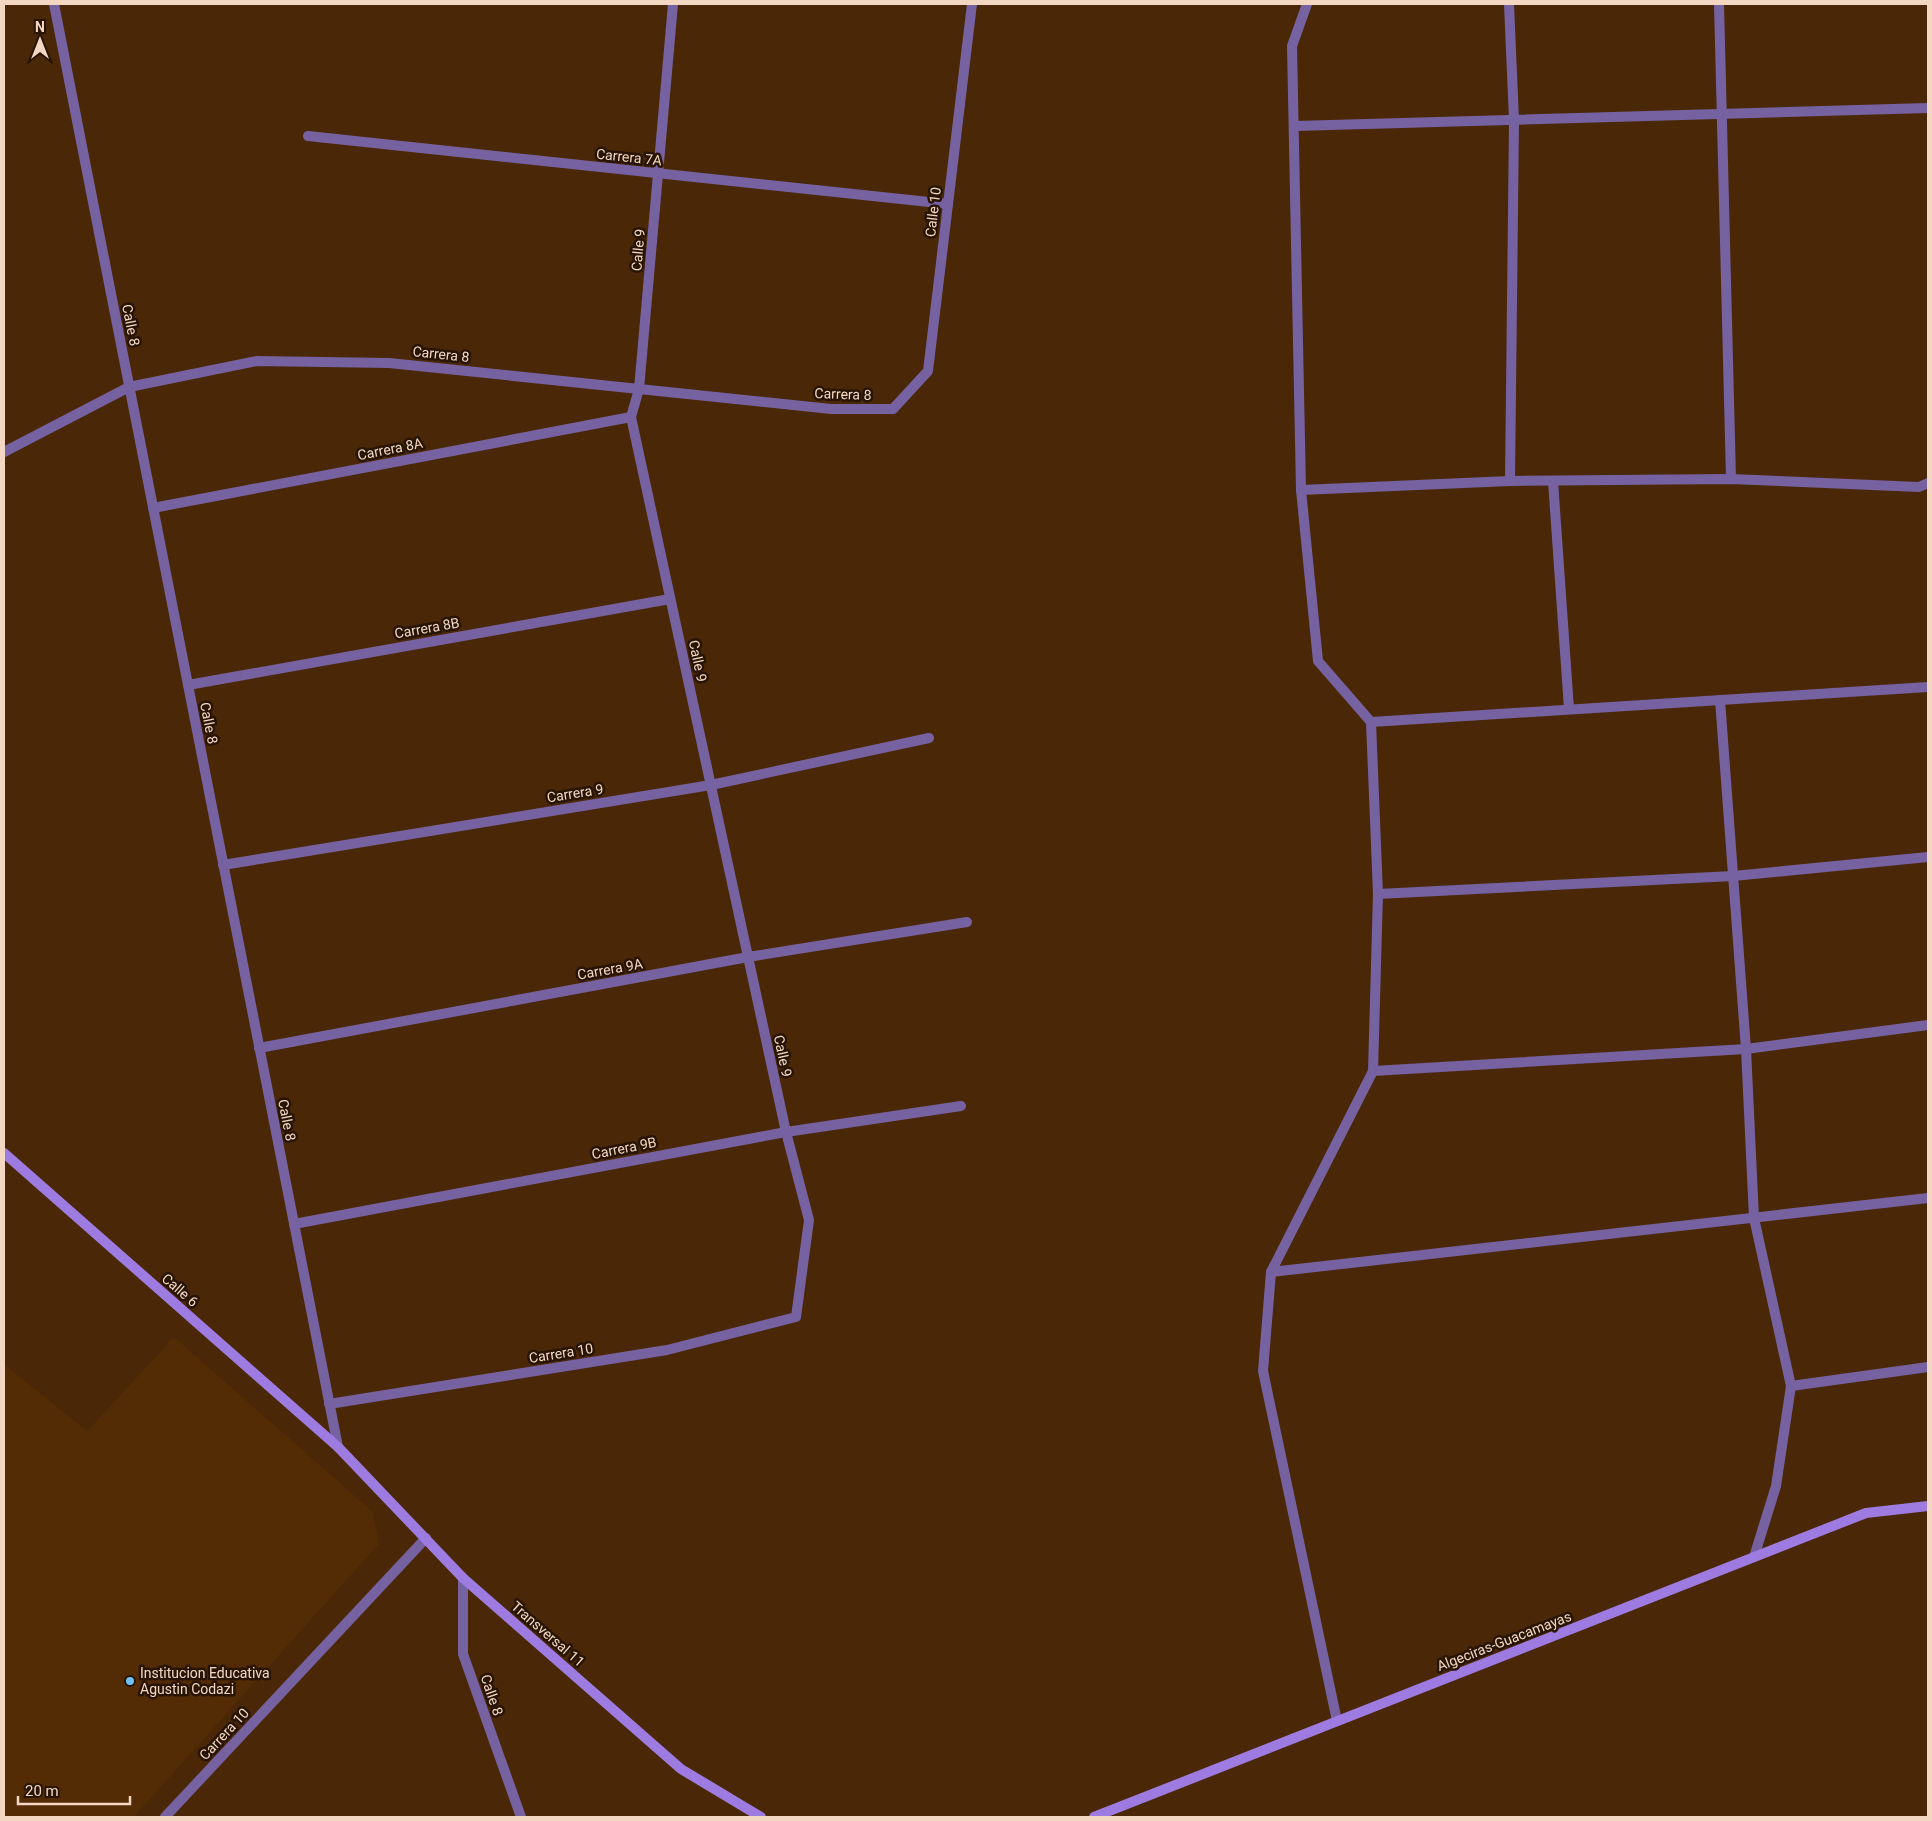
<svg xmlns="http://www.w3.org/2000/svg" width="1932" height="1821" font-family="Roboto,sans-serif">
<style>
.built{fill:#532b05}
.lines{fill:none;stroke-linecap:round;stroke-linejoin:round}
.street{stroke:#7662a1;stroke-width:10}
.secondary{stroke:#9d7be0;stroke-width:10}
.poi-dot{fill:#70c1f4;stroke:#271404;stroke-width:2}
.labels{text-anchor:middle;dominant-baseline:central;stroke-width:5;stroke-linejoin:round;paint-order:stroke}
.street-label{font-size:14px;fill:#f3d7c2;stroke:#271404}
.poi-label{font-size:14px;fill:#f3d7c2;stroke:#271404;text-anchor:start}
</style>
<rect width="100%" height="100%" fill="#4a2707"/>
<path class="built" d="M174,1337L373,1512L379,1544L134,1817H4V1364L87,1431Z"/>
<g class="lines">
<g class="street">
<path d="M54,4L338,1447"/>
<path d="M1307,4L1292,46L1301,490L1318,661L1371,722L1378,894L1373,1071L1271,1272L1263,1371L1337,1721"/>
<path d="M1509,4L1514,120L1510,481"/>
<path d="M1719,4L1731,479"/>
<path d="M1295,126L1928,108"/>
<path d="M308,136L948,204"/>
<path d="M4,452L129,387L257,361L389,363L831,409H893L928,371L972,4"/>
<path d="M1553,481L1569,709"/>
<path d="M1301,490L1510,481L1731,479L1919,487L1928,483"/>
<path d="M153,508L631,417"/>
<path d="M188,685L670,599"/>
<path d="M1720,700L1746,1049L1754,1218L1791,1386L1776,1486L1754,1557"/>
<path d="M1371,722L1928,687"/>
<path d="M223,865L711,785L929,738"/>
<path d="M1378,894L1733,876L1928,857"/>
<path d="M259,1048L748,957L967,922"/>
<path d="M1373,1071L1746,1049L1928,1025"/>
<path d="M294,1224L786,1132L961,1106"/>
<path d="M1271,1272L1928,1198"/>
<path d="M1791,1386L1928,1367"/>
<path d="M329,1404L667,1350L796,1317L809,1220L786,1132L631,417L639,389L673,4"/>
<path d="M463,1578V1654L521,1817"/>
<path d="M165,1817L426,1538"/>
</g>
<g class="secondary">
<path d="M4,1153L338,1447L463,1578L681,1769L761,1817"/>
<path d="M1094,1817L1866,1513L1928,1506"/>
</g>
</g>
<circle class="poi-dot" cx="130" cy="1681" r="5"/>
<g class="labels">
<g class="street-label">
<text transform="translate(629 157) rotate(6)">Carrera 7A</text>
<text transform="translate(933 212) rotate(-83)">Calle 10</text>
<text transform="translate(638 250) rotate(-85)">Calle 9</text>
<text transform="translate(131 325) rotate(79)">Calle 8</text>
<text transform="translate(441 354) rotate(6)">Carrera 8</text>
<text transform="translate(843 394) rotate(2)">Carrera 8</text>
<text transform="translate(390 449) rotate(-11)">Carrera 8A</text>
<text transform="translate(427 628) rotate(-10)">Carrera 8B</text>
<text transform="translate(698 661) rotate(78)">Calle 9</text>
<text transform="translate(209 723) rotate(79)">Calle 8</text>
<text transform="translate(575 793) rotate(-9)">Carrera 9</text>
<text transform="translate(610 969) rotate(-10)">Carrera 9A</text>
<text transform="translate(783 1056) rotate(78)">Calle 9</text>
<text transform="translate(287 1120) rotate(79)">Calle 8</text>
<text transform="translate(624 1148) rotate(-11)">Carrera 9B</text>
<text transform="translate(180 1290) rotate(41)">Calle 6</text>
<text transform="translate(561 1353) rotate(-9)">Carrera 10</text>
<text transform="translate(548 1634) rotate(41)">Transversal 11</text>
<text transform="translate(1504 1641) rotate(-21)">Algeciras-Guacamayas</text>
<text transform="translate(492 1695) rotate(71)">Calle 8</text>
<text transform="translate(224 1734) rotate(-47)">Carrera 10</text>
</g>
<g class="poi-label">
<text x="140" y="1673">Institucion Educativa<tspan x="140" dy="16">Agustin Codazi</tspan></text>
</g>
</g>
<rect width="1932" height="1821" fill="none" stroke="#f3d7c2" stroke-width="10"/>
<g transform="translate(40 40)" stroke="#271404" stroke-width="4" paint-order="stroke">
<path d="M0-4L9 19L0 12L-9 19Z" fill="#f3d7c2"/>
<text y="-8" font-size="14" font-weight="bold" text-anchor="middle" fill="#f3d7c2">N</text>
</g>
<path d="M18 1796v8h112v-8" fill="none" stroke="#f3d7c2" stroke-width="2.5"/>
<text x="25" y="1796" font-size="15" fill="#f3d7c2" stroke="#271404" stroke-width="4" paint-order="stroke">20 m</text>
</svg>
